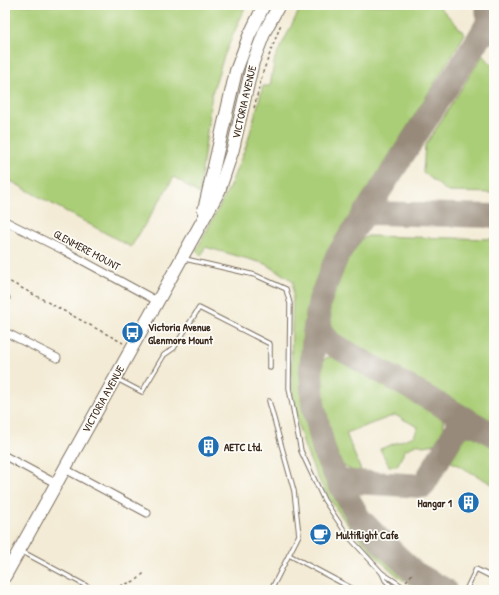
<svg xmlns="http://www.w3.org/2000/svg" width="499" height="595" font-family="'Patrick Hand',sans-serif">
<style>
.green{fill:#aace77;stroke:#727c4a}
.lines{fill:none;stroke-linecap:round;stroke-linejoin:round}
.taxiway{stroke:#978a7a;stroke-width:24}
.service-casing{stroke:#7b6e5e;stroke-width:5.5}
.minor-casing{stroke:#7b6e5e;stroke-width:9}
.trunk-casing{stroke:#7b6e5e;stroke-width:14}
.path{stroke:#7b6e5e;stroke-width:1.5;stroke-dasharray:3 3;stroke-linecap:butt}
.service{stroke:#fff;stroke-width:3.5}
.minor{stroke:#fff;stroke-width:7}
.trunk{stroke:#fff;stroke-width:12}
.labels{text-anchor:middle;dominant-baseline:central;stroke-width:3.5;stroke-linejoin:round;paint-order:stroke}
.street-label{font-size:11px;fill:#3b2a1e;stroke:#fdfcf7}
.poi-label{font-size:11px;font-weight:bold;fill:#3b2a1e;stroke:#fdfcf7;text-anchor:start}
</style>
<rect width="100%" height="100%" fill="#fdfcf7"/>
<filter id="ink" filterUnits="userSpaceOnUse"><feTurbulence type="fractalNoise" baseFrequency=".025" numOctaves="2"/><feDisplacementMap in="SourceGraphic" scale="8" xChannelSelector="R" yChannelSelector="G"/><feConvolveMatrix kernelMatrix="1 2 1 2 8 2 1 2 1" color-interpolation-filters="sRGB"/></filter>
<filter id="wash" filterUnits="userSpaceOnUse"><feTurbulence type="fractalNoise" baseFrequency=".012" numOctaves="4" result="noise"/><feDisplacementMap in="SourceGraphic" scale="16" xChannelSelector="R" yChannelSelector="G"/><feGaussianBlur stdDeviation="0.9" result="paint"/><feColorMatrix in="noise" values="0 0 0 0 0 0 0 0 0 0 0 0 0 0 0 0 0 1.4 0 .05"/><feComposite in="paint" operator="in"/></filter>
<g filter="url(#wash)">
<rect width="100%" height="100%" fill="#f3ebd5"/>
<g class="green">
<path d="M5,5H246L224,56L212,93L199,194L174,177L131,247L5,178Z"/>
<path d="M302,5H438L465,34L331,249L311,292L305,321L301,356L302,386L307,420L311,436L322,466L329,482L331,484V488L338,500L371,543V549C382,560 396,566 408,576L404,581C344,534 298,465 292,387C290,352 293,316 293,281L266,264L205,247L201,256L196,251L229,188L247,144L263,86H270L275,58Z"/>
<path d="M483,55L494,67V193L448,192L423,172L425,146Z"/>
<path d="M368,236L494,239V425L333,335L327,323L329,309L338,281L356,242Z"/>
<path d="M333,356L442,416L445,431L436,444L423,446L418,444L405,450L397,466H389L380,449L414,436L418,427L395,415L346,433L361,471H353L342,465L331,436L323,400L321,362L326,358Z"/>
<path d="M473,435L494,446V485L448,460C452,444 457,437 473,435Z"/>
<path d="M411,577L429,590H416L407,583Z"/>
</g>
<g class="lines">
<g class="taxiway">
<path d="M487,5L488,22L481,35L494,29"/>
<path d="M363,217L369,213L494,216"/>
<path d="M319,313L321,332L332,344L494,435"/>
<path d="M338,481L423,486L456,430L464,425H476"/>
<path d="M445,590L415,573L384,544L359,518L338,481L325,454L313,404L311,370L314,333L320,300L337,256L481,35"/>
</g>
</g>
</g>
<g filter="url(#ink)">
<g class="lines">
<defs>
<g id="service">
<path d="M185,259L255,275L286,289L290,304L289,388L301,451L324,500L348,536L382,573L408,590"/>
<path d="M117,379L142,392L164,355L174,348L199,308L270,344V368"/>
<path d="M269,401L294,491L299,535L271,590"/>
<path d="M21,551L94,590"/>
<path d="M289,555L355,590"/>
<path d="M382,573L385,580L395,590"/>
<path d="M466,590L476,569L494,578"/>
</g>
<g id="minor">
<path d="M5,221L63,250L157,301"/>
<path d="M5,301L6,298"/>
<path d="M5,332L57,358"/>
<path d="M5,456L57,484"/>
<path d="M65,469L147,513"/>
</g>
<g id="trunk">
<path d="M204,210L236,71L249,36L264,5"/>
<path d="M5,576L219,191L233,149L253,62L265,31L279,5"/>
</g>
</defs>
<use href="#service" class="service-casing"/>
<use href="#minor" class="minor-casing"/>
<use href="#trunk" class="trunk-casing"/>
<g class="path">
<path d="M254,108L263,72L281,24"/>
<path d="M5,279L123,343"/>
<path d="M406,581L414,572"/>
<path d="M109,590L137,580L144,573"/>
</g>
<use href="#service" class="service"/>
<use href="#minor" class="minor"/>
<use href="#trunk" class="trunk"/>
</g>
</g>
<defs>
<symbol id="bus-disc" viewBox="-11 -11 22 22"><circle r="9.5" fill="#1f6fb2" stroke="#fdfcf7"/><path d="M-5-6H5V4H4V6H2V4H-2V6H-4V4H-5ZM-3.5-4V0h7V-4ZM-3.5 1.2v1.5H-2V1.2ZM2 1.2v1.5H3.5V1.2Z" fill="#fff"/></symbol>
<symbol id="building-disc" viewBox="-11 -11 22 22"><circle r="9.5" fill="#1f6fb2" stroke="#fdfcf7"/><path d="M-4-6H4V6H1V3H-1V6H-4ZM-2.5-4.3h1.7v1.8h-1.7ZM.8-4.3h1.7v1.8H.8ZM-2.5-1h1.7V.8h-1.7ZM.8-1h1.7V.8H.8Z" fill="#fff"/></symbol>
<symbol id="cafe-disc" viewBox="-11 -11 22 22"><circle r="9.5" fill="#1f6fb2" stroke="#fdfcf7"/><path d="M-5.5-4.5H6V0H3Q3 3.5 0 3.5H-2.5Q-5.5 3.5-5.5 0ZM3-3.2v2h1.7v-2ZM-6 4.5H4V6H-6Z" fill="#fff"/></symbol>
</defs>
<g fill-rule="evenodd">
<use href="#bus-disc" x="120" y="320" width="25" height="25"/>
<use href="#building-disc" x="196" y="434" width="25" height="25"/>
<use href="#building-disc" x="456" y="490" width="25" height="25"/>
<use href="#cafe-disc" x="308" y="522" width="25" height="25"/>
</g>
<g class="labels">
<g class="street-label">
<text transform="translate(244 102) rotate(-77)">VICTORIA AVENUE</text>
<text transform="translate(87 250) rotate(28)">GLENMERE MOUNT</text>
<text transform="translate(103 399) rotate(-61)">VICTORIA AVENUE</text>
</g>
<g class="poi-label">
<text x="148" y="327">Victoria Avenue<tspan x="148" dy="13">Glenmore Mount</tspan></text>
<text x="224" y="447">AETC Ltd.</text>
<text x="452" y="503" text-anchor="end">Hangar 1</text>
<text x="336" y="535">Multiflight Cafe</text>
</g>
</g>
<rect width="499" height="595" fill="none" stroke="#fdfcf7" stroke-width="20"/>
</svg>
